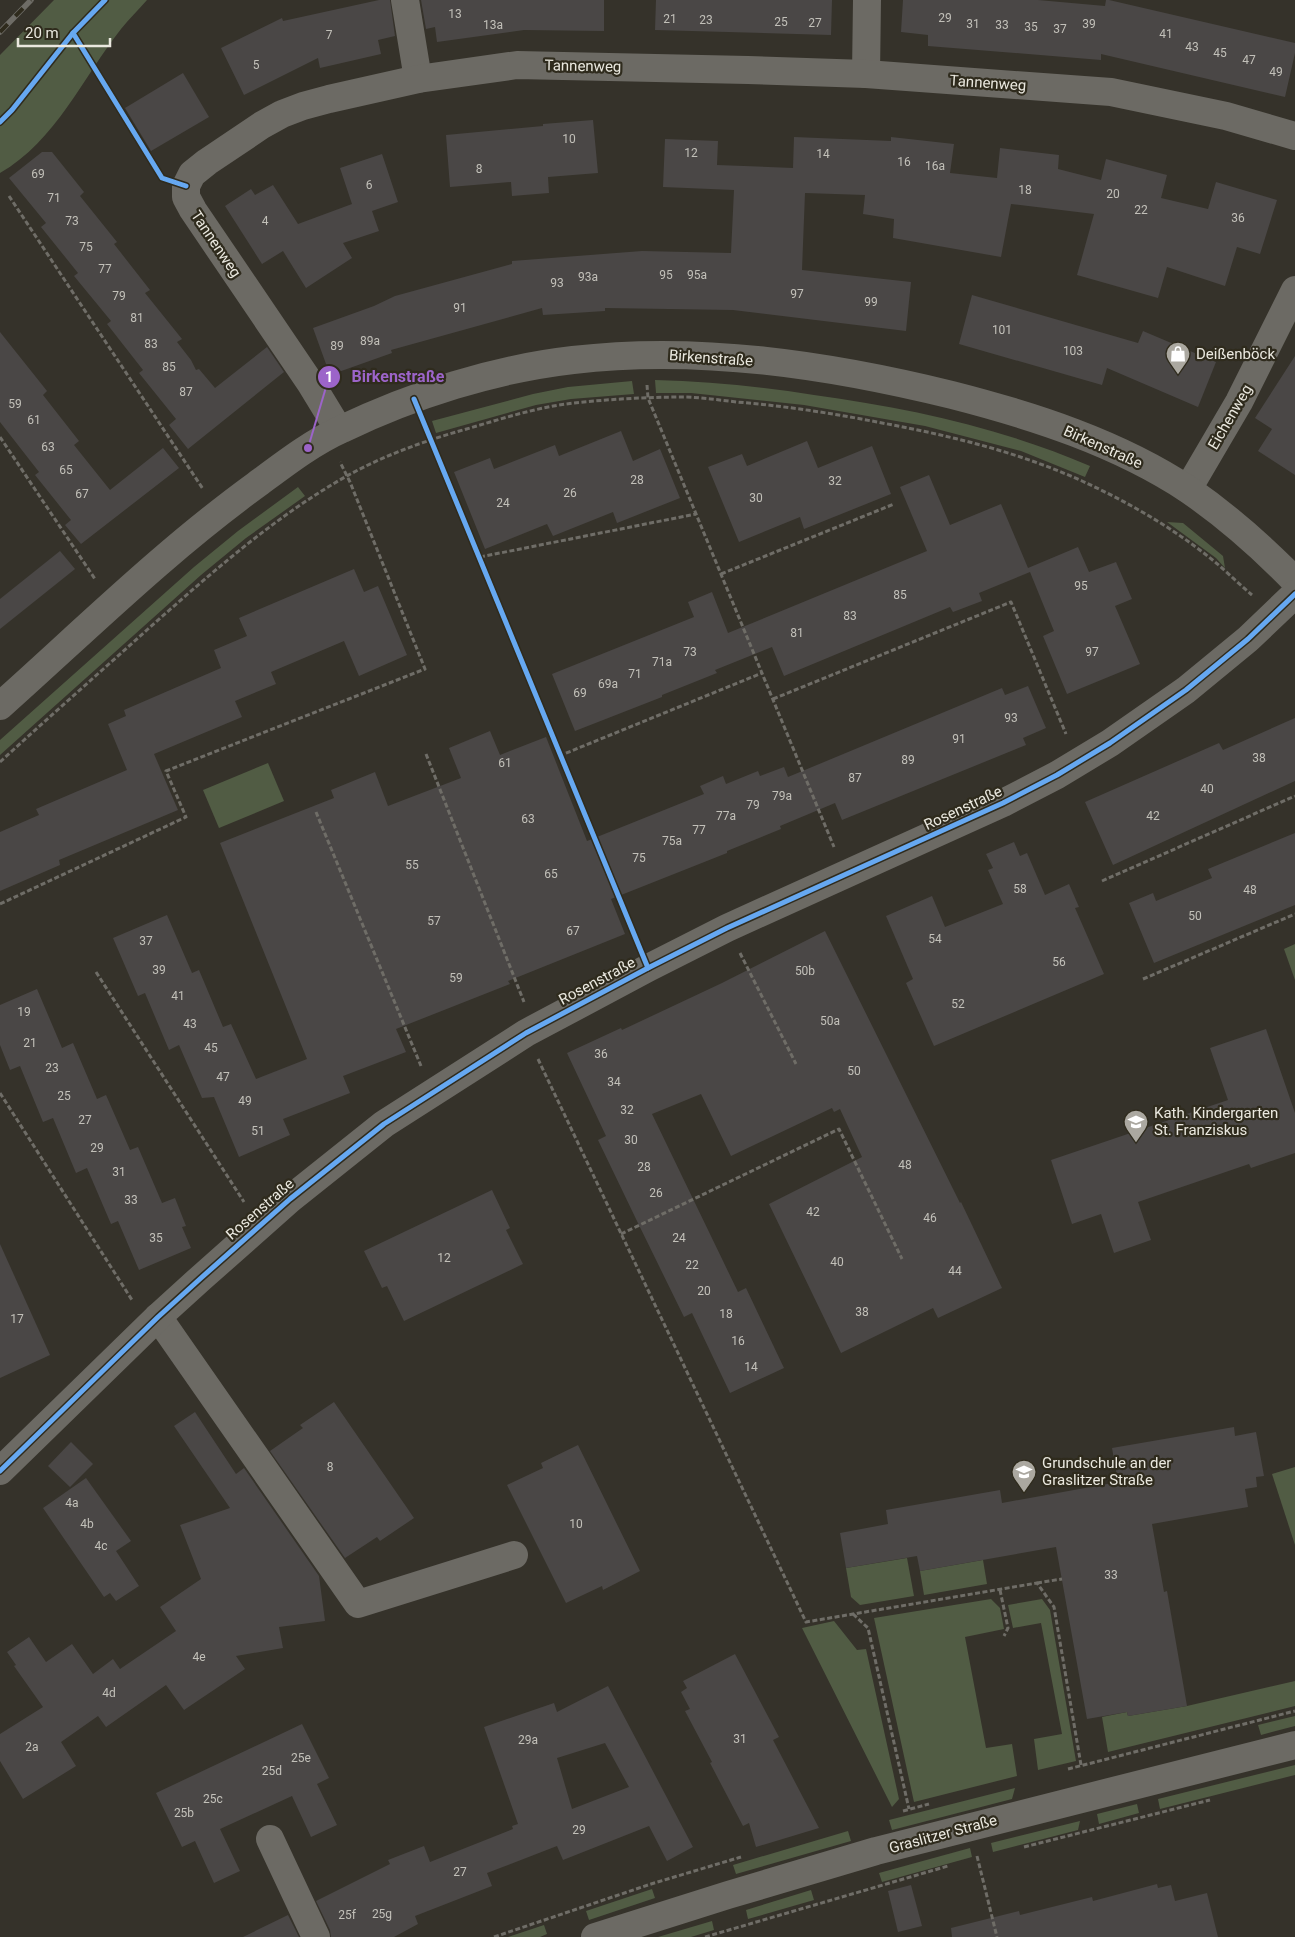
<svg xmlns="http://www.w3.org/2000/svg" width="1295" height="1937" font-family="Roboto,sans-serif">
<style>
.green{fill:#515c44}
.building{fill:#4a4746;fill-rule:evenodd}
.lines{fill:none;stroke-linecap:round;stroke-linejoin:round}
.path{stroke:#6f6d67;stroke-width:3;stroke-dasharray:5 2.5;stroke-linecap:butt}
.minor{stroke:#6c6a64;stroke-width:28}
.rail-casing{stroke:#6e6c66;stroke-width:5.5}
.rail{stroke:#2f2b1d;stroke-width:4;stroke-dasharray:11;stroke-linecap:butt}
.cycleway-casing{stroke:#2f2b1d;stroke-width:8}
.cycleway{stroke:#66a8f1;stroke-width:5}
.labels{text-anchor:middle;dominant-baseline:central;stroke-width:4.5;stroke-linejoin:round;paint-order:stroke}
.number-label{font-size:12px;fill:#c2c0b9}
.street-label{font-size:15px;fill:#eae8df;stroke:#2f2b1d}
.poi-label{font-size:15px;fill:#eae8df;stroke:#2f2b1d;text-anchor:start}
.leader{fill:none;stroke:#9c64c9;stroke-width:2}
.callout-dot{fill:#9c64c9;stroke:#2f2b1d;stroke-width:2}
.mark-label{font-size:15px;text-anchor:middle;font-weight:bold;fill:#fff}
.callout-label{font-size:16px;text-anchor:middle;font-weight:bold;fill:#9c64c9;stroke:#2f2b1d;stroke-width:4.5;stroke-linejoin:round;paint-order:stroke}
</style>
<rect width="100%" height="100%" fill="#35322a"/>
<g class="green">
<path d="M54,0H147C139,9 129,19 121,29C83,77 56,141 0,173V55Z"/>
<path d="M655,380C709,381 761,387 814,395C909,408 1002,428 1090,466L1085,477L1021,451L925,426L804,405L691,393H656Z"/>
<path d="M632,381L634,394L571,399L536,405L436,433L432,421L533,394L568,387Z"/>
<path d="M298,487L305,496L246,538L201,575L0,755V740L194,567L238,531Z"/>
<path d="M1167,522L1183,523L1223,556L1225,568L1216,558Z"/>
<path d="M268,763L284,801L219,828L203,790Z"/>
<path d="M1295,944V980L1284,949Z"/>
<path d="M1295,1467V1545L1272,1474Z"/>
<path d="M907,1558L914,1596L860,1605L851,1597L846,1568Z"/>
<path d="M983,1560L987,1584L924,1595L920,1571Z"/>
<path d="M991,1599L1000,1608L1004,1629L965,1637L986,1748L1012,1744L1017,1776L914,1802L874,1618Z"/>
<path d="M1042,1599L1050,1610L1076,1761L1038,1770L1034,1739L1062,1734L1041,1623L1013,1628L1008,1605Z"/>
<path d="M834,1621L857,1650L866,1649L899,1799L892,1807L802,1628Z"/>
<path d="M1295,1681V1706L1108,1752L1102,1717L1127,1712L1128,1716L1187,1706Z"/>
<path d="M1295,1716V1726L1261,1735L1258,1725Z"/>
<path d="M1295,1765V1775L1160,1809L1158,1799Z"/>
<path d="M1015,1788L1012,1799L892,1830L889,1820Z"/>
<path d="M1137,1804L1139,1813L1099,1824L1097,1814Z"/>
<path d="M1080,1821L1078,1830L993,1852L991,1843Z"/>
<path d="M848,1831L851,1841L736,1874L733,1865Z"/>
<path d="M970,1848L972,1857L882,1882L879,1873Z"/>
<path d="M652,1889L655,1898L589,1920L586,1911Z"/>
<path d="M811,1890L814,1900L748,1919L746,1910Z"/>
<path d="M712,1921L714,1930L691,1937H658Z"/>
<path d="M544,1925L547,1934L540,1937H508Z"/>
</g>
<g class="building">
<path d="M379,0H390L395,36L378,40L381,54L320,68L318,58L244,95L221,48L282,18L283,21Z"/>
<path d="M421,0H604V31L524,30L437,42L435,27L426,29Z"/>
<path d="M656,0H832L831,35L655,30Z"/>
<path d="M903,0H1038L1105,6L1106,0H1109L1295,43V53L1285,97L1101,54V60L928,46V35L901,32Z"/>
<path d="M183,73L209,117L151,151L125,108Z"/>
<path d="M593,120L598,173L548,177L549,193L512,196L511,182L450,187L446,135L543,126V124Z"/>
<path d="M794,137L891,141V137L954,144L950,173L997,178L1000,148L1059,155L1058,169L1101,180L1106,159L1167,175L1161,198L1208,209L1216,182L1277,200L1260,254L1237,247L1225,286L1167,267L1158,298L1077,275L1094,214L1011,204L1001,257L893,238L894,219L863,214L865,195L805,193L802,270L911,282L906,331L733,310L605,308V311L543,315L542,308L391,350L392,353L330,375L313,328L374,306L395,296L512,264V261L642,251L731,253L734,190L663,187L665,139L718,141L717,165L793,168Z"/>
<path d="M42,152H52L84,192L80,196L117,242L114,244L150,290L145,293L182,339L177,342L191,360L196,370L199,369L215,388L267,347L284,372L188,449L169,425L176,419L139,373L143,370L107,324L111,321L74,276L78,273L41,227L46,223L9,178Z"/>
<path d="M382,154L398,202L372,211L379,231L343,243L352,258L306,288L283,251L262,264L225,206L251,189L255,195L273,185L298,224L352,204L340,168Z"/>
<path d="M972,295L1138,343L1143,331L1216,362L1198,407L1107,368L1102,385L959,344Z"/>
<path d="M0,332L47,391L43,395L79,441L74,445L110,490L163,448L179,468L81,544L65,525L71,520L35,475L39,472L0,422Z"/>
<path d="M1295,356V475L1258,451L1272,429L1255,418Z"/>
<path d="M621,431L633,461L660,449L680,498L617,523L613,512L553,536L547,524L485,549L454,472L490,458L494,469L555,445L559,456Z"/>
<path d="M807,441L818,468L872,446L891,494L804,529L800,517L739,542L708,467L742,454L747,466Z"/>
<path d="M929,475L950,525L1001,504L1028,568L1078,547L1089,572L1116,562L1132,599L1115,606L1140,664L1067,694L1043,636L1054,631L1030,572L979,593L982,601L953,612L950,607L784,676L772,647L715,670L717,673L662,695V697L575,731L552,674L694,617L688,602L712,592L728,633L927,551L900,487Z"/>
<path d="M60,551L75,569L0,629V599Z"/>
<path d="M354,569L364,592L378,586L407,655L359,676L344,641L271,672L276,684L235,701L242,717L154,754L178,810L59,860L60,865L0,891V832L39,815L36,809L127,770L108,724L126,716L124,710L221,668L214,650L247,636L239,618Z"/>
<path d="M1028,686L1046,728L1023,738L1026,745L842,820L835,803L780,826L781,829L727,851V853L611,899L625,934L508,981L510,984L396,1029L406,1052L343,1076L350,1093L283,1119L290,1135L239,1157L214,1097L202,1098L179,1045L169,1050L145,993L138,996L113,938L167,915L192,973L199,970L223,1027L231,1024L256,1079L307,1059L220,843L334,798L331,790L375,772L388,806L461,778L449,748L490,731L500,755L546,737L587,841L704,794L700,786L723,776L726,784L758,771L760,776L784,767L788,777L1002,688L1005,695Z"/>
<path d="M1295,718V781L1113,865L1085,802L1219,743L1223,750Z"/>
<path d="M1295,833V905L1154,963L1129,903L1153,893L1156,901L1212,878L1208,869Z"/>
<path d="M1014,842L1020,856L1027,853L1045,895L1069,884L1079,907L1075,908L1104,974L934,1046L906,983L913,979L886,916L932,896L945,927L1003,904L988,870L993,868L986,854Z"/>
<path d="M825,931L960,1203L961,1202L1002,1288L938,1318L933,1308L841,1353L769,1204L862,1157L840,1109L834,1112L832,1108L731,1156L701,1094L652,1114L738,1292L746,1288L784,1368L730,1393L692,1313L684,1317L636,1219L598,1140L606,1136L567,1053L621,1028L622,1030L722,983Z"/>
<path d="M37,989L62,1048L73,1043L97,1099L106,1095L130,1150L138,1147L162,1203L175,1198L186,1226L182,1227L191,1248L139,1270L118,1221L111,1224L87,1168L76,1173L53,1118L43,1122L20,1066L10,1070L0,1045V1005Z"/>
<path d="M1266,1029L1295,1113V1153L1251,1168L1249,1164L1138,1202L1151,1240L1114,1253L1101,1214L1072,1224L1051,1160L1228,1100L1210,1048Z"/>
<path d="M492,1190L510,1228L506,1230L523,1264L404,1321L387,1286L382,1288L364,1251Z"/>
<path d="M0,1244L50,1355L0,1378Z"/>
<path d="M334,1402L414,1518L380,1541L377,1537L345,1558L270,1451L303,1428L300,1425Z"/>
<path d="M195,1412L236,1474L244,1468L319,1576L325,1621L279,1627L283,1648L236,1656L245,1669L184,1710L166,1685L106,1727L98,1716L61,1742L76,1766L23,1799L0,1761V1734L43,1707L14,1666L16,1665L7,1652L29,1637L46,1662L72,1644L93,1674L113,1659L120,1669L176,1631L160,1607L201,1579L180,1525L230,1508L174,1426Z"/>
<path d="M1234,1427L1235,1436L1256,1432L1264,1476L1256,1477L1257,1487L1245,1489L1248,1507L1152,1524L1164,1592L1167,1591L1187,1706L1128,1716L1127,1712L1087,1719L1056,1547L920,1571L917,1556L846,1568L840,1533L888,1524L886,1510L1000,1490L1002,1503L1118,1482L1112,1448Z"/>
<path d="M71,1442L93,1464L70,1487L48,1466Z"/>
<path d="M578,1445L640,1571L603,1590L602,1586L566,1603L507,1485L543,1468L541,1463Z"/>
<path d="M86,1478L131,1541L116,1551L139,1586L116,1601L110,1593L104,1597L43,1508Z"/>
<path d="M735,1654L779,1737L773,1740L819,1828L756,1847L749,1823L743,1826L710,1763L712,1762L685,1711L690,1709L681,1692L687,1688L683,1681Z"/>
<path d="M608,1686L693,1847L667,1861L649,1826L563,1860L557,1846L487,1873L492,1886L415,1916L418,1924L394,1937H331L330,1930L316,1901L390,1864L388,1860L424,1846L430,1862L513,1829L512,1826L518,1824L484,1727L554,1703L557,1712ZM605,1743L629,1787L572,1809L557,1758Z"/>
<path d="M302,1724L329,1778L317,1784L337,1825L311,1837L292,1796L220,1829L240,1871L214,1883L195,1841L182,1847L156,1793Z"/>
<path d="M1157,1884L1158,1888L1171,1885L1175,1901L1207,1893L1218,1937H952L951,1928L1019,1911L1020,1915L1092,1897L1093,1901Z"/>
<path d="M911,1885L922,1926L898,1932L888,1891Z"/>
<path d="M288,1915L299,1937H243Z"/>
</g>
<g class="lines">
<g class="path">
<path d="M9,196L203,489"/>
<path d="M647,385L648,398L834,847"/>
<path d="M0,437L95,579"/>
<path d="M480,557L696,514"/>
<path d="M721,574L894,504"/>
<path d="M773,699L1011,602L1066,734"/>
<path d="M426,754L524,1002"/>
<path d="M559,756L762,673"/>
<path d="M0,762C49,717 99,673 148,629C210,574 273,518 345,477C384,455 427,440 470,428C504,418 538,407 574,403C611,399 649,397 687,397C704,398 720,400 737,402C784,406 831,413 877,422C947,435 1016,451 1082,481C1128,502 1175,529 1215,562C1227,572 1239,584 1252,595"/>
<path d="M316,812L421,1066"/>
<path d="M1102,881L1295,796"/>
<path d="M0,904L186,817L166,771L425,669L350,482L340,462"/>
<path d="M740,953L796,1064"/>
<path d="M96,972L244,1202"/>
<path d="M1143,979L1295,914"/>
<path d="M538,1059L806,1622L1037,1583L1054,1607L1081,1765"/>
<path d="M0,1093L132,1300"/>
<path d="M621,1234L839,1129L902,1259"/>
<path d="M1037,1583L1062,1579"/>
<path d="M1000,1590L1008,1628L1004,1636"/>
<path d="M853,1614L868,1628L909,1809"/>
<path d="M1068,1769L1295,1711"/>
<path d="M903,1811L929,1804"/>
<path d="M1024,1847L1210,1800"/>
<path d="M977,1856L997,1937"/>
<path d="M494,1937L651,1884L741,1857"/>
<path d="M705,1937L948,1866"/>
</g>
<g class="minor">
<path d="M405,0L418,79"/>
<path d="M866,74L867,0"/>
<path d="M339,430L311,384L193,210L186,197V186L192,174L207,162L262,125L282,114L303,106L329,99L418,79L517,65L748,70L866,74L1111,92L1226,116L1295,136"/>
<path d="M1188,489L1239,402L1295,290"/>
<path d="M0,706C84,631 165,551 256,485C283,465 311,443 342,429C413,395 494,369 573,360C699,345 830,365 952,395C1034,416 1118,443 1189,490C1228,517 1263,548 1295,581"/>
<path d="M158,1317L358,1604L514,1555"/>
<path d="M0,1471L158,1317L201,1278L290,1199L384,1124L526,1033L648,968L727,928L1003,803L1057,775L1110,743L1186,690L1248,639L1295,594"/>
<path d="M270,1839L316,1937"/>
<path d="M595,1937L728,1895L876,1851L1295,1745"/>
</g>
<defs>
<path id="rail" d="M0,32L31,0"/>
</defs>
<use href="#rail" class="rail-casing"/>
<use href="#rail" class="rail"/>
<defs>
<g id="cycleway">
<path d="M73,33L162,178L186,186"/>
<path d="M0,122L12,110L73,33L105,0"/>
<path d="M414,399L648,968"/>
<path d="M0,1471L158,1317L201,1278L290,1199L384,1124L526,1033L648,968L727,928L1003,803L1057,775L1110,743L1186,690L1248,639L1295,594"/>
</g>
</defs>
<use href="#cycleway" class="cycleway-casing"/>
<use href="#cycleway" class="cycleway"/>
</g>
<defs>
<symbol id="shop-pin" viewBox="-11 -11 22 30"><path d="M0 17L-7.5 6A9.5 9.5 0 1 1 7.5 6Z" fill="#aba8a0" stroke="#2f2b1d"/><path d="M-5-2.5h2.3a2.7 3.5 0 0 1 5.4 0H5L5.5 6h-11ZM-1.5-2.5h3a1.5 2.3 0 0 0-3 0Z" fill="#fff"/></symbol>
<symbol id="school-pin" viewBox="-11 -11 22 30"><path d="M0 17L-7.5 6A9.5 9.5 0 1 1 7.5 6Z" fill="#aba8a0" stroke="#2f2b1d"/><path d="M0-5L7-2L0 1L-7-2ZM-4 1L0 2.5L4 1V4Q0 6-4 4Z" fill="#fff"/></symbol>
</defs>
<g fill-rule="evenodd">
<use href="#shop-pin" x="1164" y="340" width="28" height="38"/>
<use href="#school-pin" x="1122" y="1108" width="28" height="38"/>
<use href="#school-pin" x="1010" y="1458" width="28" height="38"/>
</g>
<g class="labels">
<g class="number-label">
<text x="455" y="14">13</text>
<text x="945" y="18">29</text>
<text x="670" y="19">21</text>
<text x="706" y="20">23</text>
<text x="781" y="22">25</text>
<text x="815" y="23">27</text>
<text x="973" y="24">31</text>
<text x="1089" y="24">39</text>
<text x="493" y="25">13a</text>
<text x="1002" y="25">33</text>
<text x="1031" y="27">35</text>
<text x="1060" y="29">37</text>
<text x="1166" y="34">41</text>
<text x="329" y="35">7</text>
<text x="1192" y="47">43</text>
<text x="1220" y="53">45</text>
<text x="1249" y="60">47</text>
<text x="256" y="65">5</text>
<text x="1276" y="72">49</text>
<text x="569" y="139">10</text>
<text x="691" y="153">12</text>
<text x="823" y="154">14</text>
<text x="904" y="162">16</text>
<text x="935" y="166">16a</text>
<text x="479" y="169">8</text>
<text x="38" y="174">69</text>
<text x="369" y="185">6</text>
<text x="1025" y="190">18</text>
<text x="1113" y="194">20</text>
<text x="54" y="198">71</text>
<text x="1141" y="210">22</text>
<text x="1238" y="218">36</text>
<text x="72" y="221">73</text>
<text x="265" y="221">4</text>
<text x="86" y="247">75</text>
<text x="105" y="269">77</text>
<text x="666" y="275">95</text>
<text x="697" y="275">95a</text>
<text x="588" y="277">93a</text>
<text x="557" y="283">93</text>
<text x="797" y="294">97</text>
<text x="119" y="296">79</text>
<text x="871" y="302">99</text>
<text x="460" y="308">91</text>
<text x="137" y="318">81</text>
<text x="1002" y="330">101</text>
<text x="370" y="341">89a</text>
<text x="151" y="344">83</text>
<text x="337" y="346">89</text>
<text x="1073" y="351">103</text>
<text x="169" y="367">85</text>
<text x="186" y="392">87</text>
<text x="15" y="404">59</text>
<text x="34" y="420">61</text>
<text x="48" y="447">63</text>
<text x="66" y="470">65</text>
<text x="637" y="480">28</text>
<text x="835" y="481">32</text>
<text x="570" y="493">26</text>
<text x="82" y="494">67</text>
<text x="756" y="498">30</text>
<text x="503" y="503">24</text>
<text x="1081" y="586">95</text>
<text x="900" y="595">85</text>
<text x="850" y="616">83</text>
<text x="797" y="633">81</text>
<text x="690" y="652">73</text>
<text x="1092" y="652">97</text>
<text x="662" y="662">71a</text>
<text x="635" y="674">71</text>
<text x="608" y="684">69a</text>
<text x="580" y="693">69</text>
<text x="1011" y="718">93</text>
<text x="959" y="739">91</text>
<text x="1259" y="758">38</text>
<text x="908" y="760">89</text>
<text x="505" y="763">61</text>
<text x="855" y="778">87</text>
<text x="1207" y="789">40</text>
<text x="782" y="796">79a</text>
<text x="753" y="805">79</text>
<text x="726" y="816">77a</text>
<text x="1153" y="816">42</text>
<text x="528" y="819">63</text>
<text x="699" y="830">77</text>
<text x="672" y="841">75a</text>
<text x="639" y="858">75</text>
<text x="412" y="865">55</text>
<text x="551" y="874">65</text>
<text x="1020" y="889">58</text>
<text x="1250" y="890">48</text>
<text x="1195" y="916">50</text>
<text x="434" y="921">57</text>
<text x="573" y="931">67</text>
<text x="935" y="939">54</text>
<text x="146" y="941">37</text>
<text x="1059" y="962">56</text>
<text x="159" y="970">39</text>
<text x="805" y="971">50b</text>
<text x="456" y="978">59</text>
<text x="178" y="996">41</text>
<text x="958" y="1004">52</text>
<text x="24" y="1012">19</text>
<text x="830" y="1021">50a</text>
<text x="190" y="1024">43</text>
<text x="30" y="1043">21</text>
<text x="211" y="1048">45</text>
<text x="601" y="1054">36</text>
<text x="52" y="1068">23</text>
<text x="854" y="1071">50</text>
<text x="223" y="1077">47</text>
<text x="614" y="1082">34</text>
<text x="64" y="1096">25</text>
<text x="245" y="1101">49</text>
<text x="627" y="1110">32</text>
<text x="85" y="1120">27</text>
<text x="258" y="1131">51</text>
<text x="631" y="1140">30</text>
<text x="97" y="1148">29</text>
<text x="905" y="1165">48</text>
<text x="644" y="1167">28</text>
<text x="119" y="1172">31</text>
<text x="656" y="1193">26</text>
<text x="131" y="1200">33</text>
<text x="813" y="1212">42</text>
<text x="930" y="1218">46</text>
<text x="156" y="1238">35</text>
<text x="679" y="1238">24</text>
<text x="444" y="1258">12</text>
<text x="837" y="1262">40</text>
<text x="692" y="1265">22</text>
<text x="955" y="1271">44</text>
<text x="704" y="1291">20</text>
<text x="862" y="1312">38</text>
<text x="726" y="1314">18</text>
<text x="17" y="1319">17</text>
<text x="738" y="1341">16</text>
<text x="751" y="1367">14</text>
<text x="330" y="1467">8</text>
<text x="72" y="1503">4a</text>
<text x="87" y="1524">4b</text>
<text x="576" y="1524">10</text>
<text x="101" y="1546">4c</text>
<text x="1111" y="1575">33</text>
<text x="199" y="1657">4e</text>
<text x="109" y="1693">4d</text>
<text x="740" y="1739">31</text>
<text x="528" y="1740">29a</text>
<text x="32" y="1747">2a</text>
<text x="301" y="1758">25e</text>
<text x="272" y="1771">25d</text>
<text x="213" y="1799">25c</text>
<text x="184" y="1813">25b</text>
<text x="579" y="1830">29</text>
<text x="460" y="1872">27</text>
<text x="382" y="1914">25g</text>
<text x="347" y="1915">25f</text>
</g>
<g class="street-label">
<text transform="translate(583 66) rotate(1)">Tannenweg</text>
<text transform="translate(988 83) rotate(4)">Tannenweg</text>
<text transform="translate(216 244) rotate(56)">Tannenweg</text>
<text transform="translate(711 358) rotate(4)">Birkenstraße</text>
<text transform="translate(1230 417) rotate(-60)">Eichenweg</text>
<text transform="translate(1103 447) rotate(24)">Birkenstraße</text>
<text transform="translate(963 808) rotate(-25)">Rosenstraße</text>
<text transform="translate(597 981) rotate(-28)">Rosenstraße</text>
<text transform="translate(260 1209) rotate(-41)">Rosenstraße</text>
<text transform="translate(943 1834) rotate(-15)">Graslitzer Straße</text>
</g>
<g class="poi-label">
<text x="1196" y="354">Deißenböck</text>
<text x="1154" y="1113">Kath. Kindergarten<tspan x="1154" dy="17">St. Franziskus</tspan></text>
<text x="1042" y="1463">Grundschule an der<tspan x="1042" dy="17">Graslitzer Straße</tspan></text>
</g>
</g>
<path class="leader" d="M308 448L329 377"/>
<g class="callout-dot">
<circle cx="308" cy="448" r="5"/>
<circle cx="329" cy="377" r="12"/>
</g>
<g class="mark-label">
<text x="329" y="382">1</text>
</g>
<g class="callout-label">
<text x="398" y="382">Birkenstraße</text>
</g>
<path d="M18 38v8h92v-8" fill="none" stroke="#eae8df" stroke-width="2.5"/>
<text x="25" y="38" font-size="15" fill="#eae8df" stroke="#2f2b1d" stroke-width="4" paint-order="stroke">20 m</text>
</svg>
